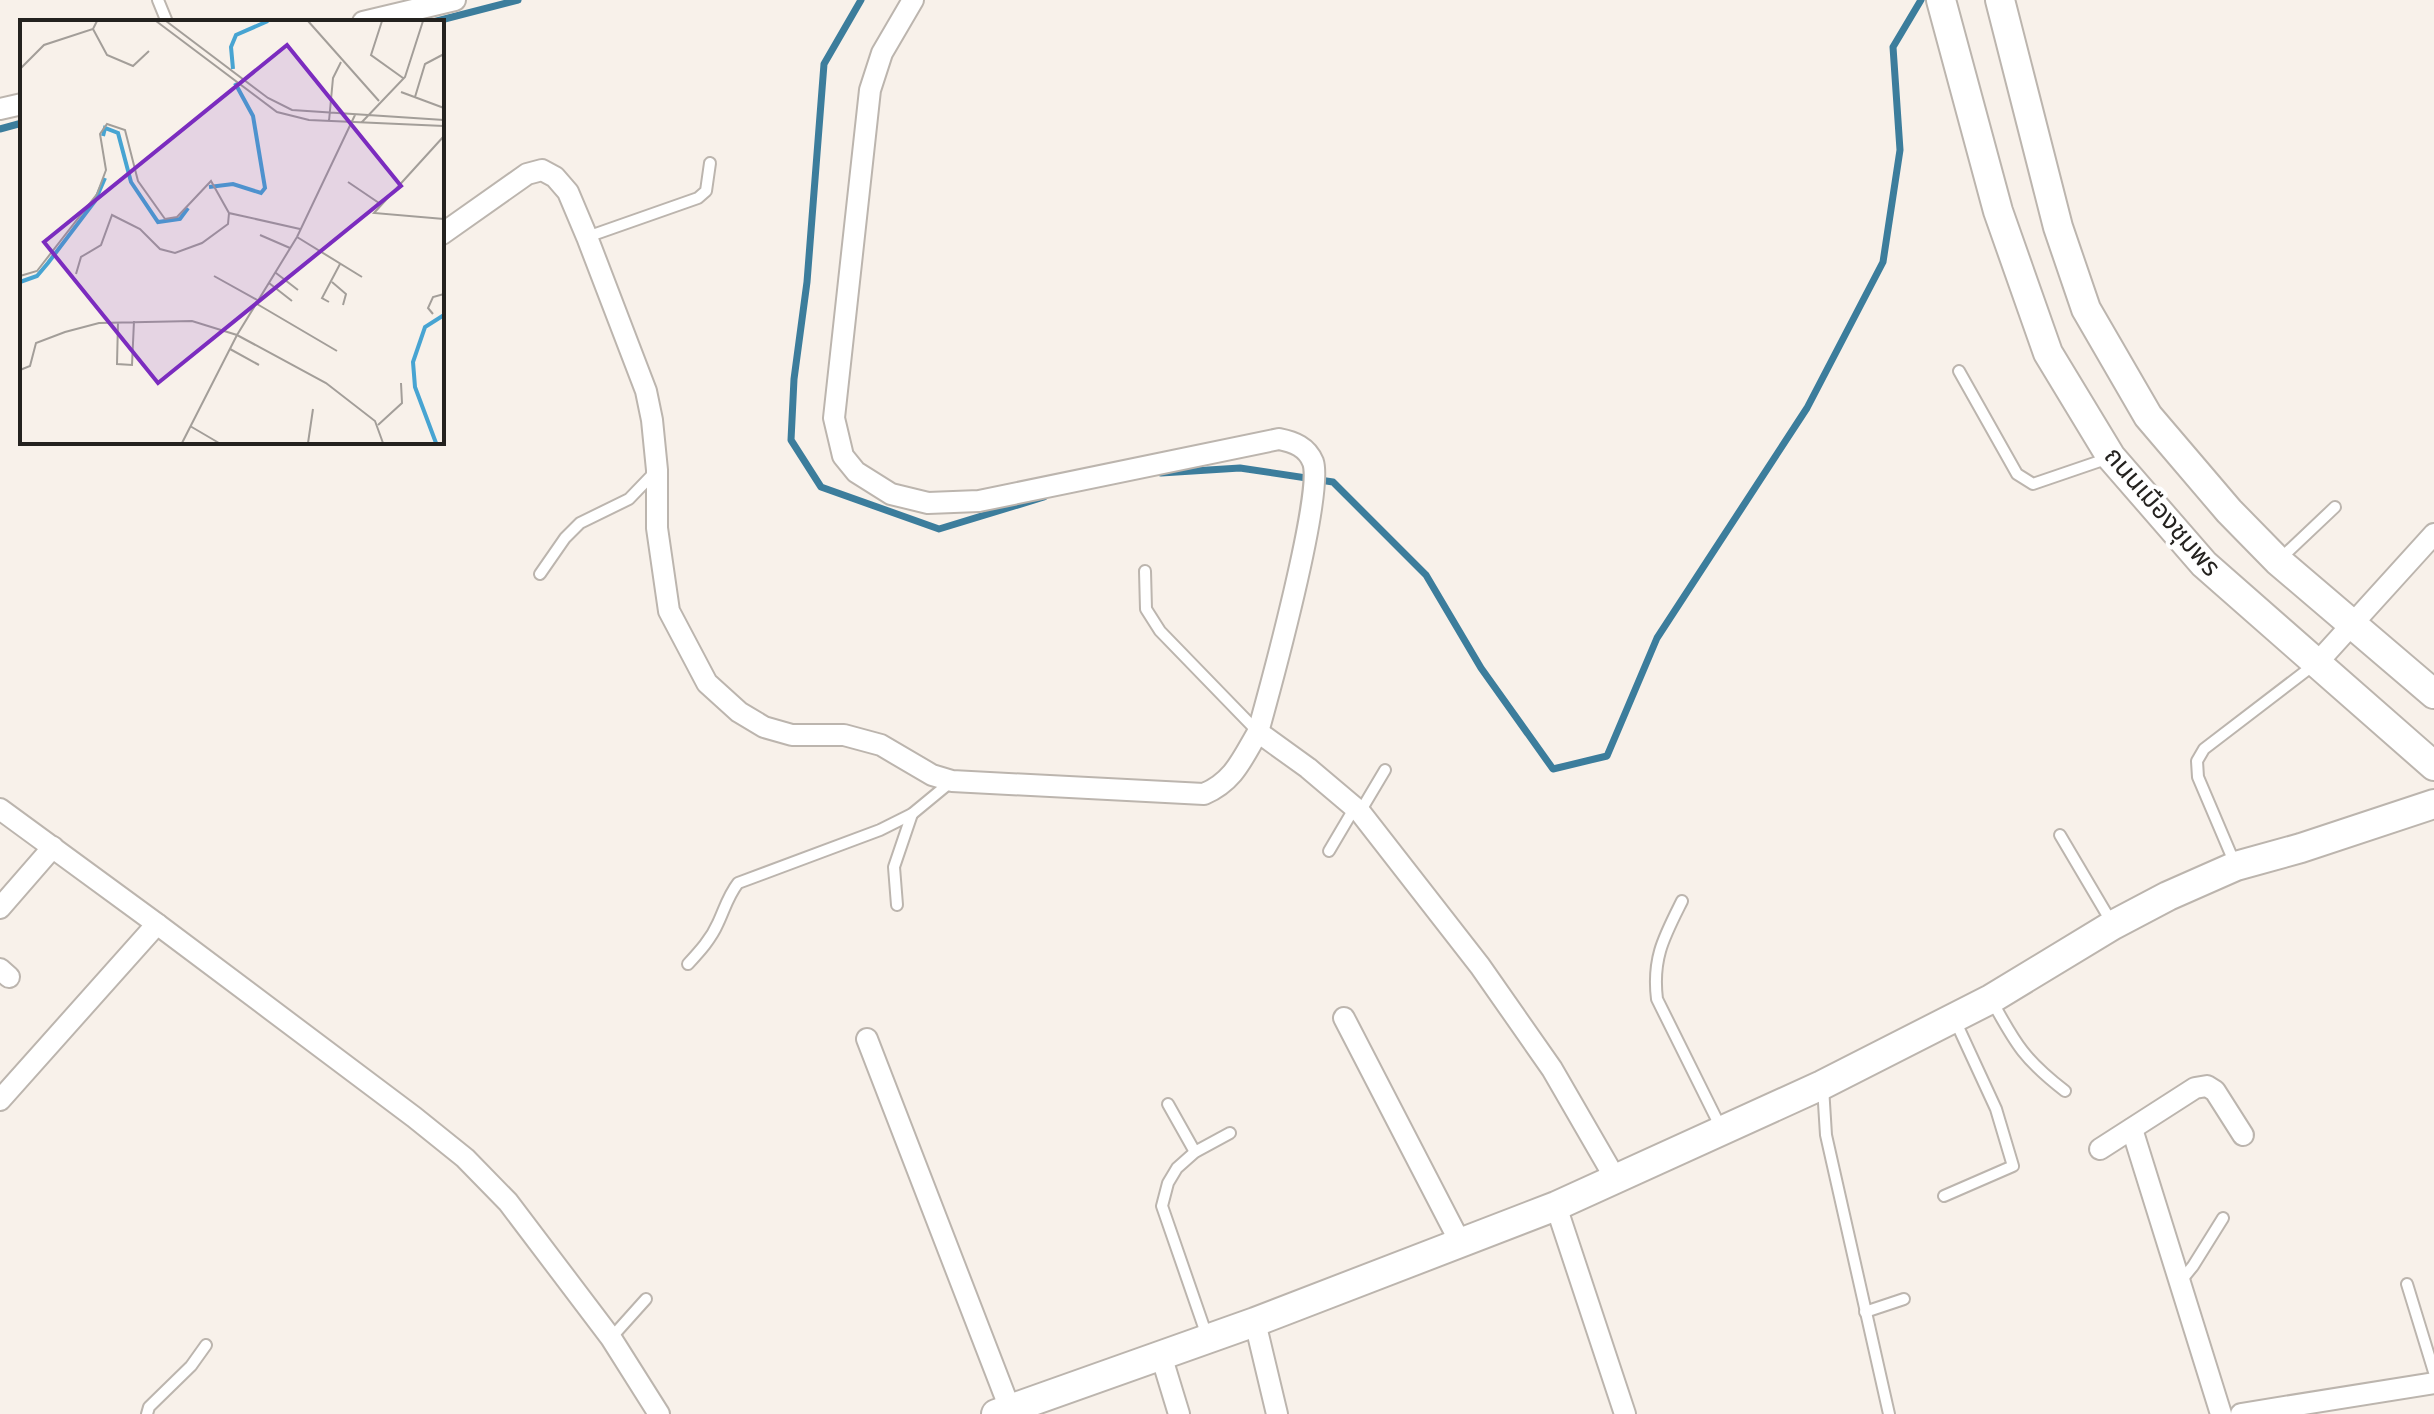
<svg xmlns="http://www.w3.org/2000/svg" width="2434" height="1414" font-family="Ubuntu,'Noto Sans Thai',sans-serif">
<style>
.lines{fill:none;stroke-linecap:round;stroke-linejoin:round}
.stream{stroke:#3c7d9c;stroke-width:7}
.lane-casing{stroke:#bcb5ae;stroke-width:14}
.street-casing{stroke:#bcb5ae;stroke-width:24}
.secondary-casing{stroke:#bcb5ae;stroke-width:32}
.lane{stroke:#fff;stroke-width:10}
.street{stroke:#fff;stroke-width:20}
.secondary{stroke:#fff;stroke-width:28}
.labels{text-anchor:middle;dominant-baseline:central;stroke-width:8;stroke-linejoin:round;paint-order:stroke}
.street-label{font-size:26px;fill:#24221f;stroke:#fff}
.inset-river{fill:none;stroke:#47a4d2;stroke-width:4}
.inset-road{fill:none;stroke:#a39e99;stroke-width:2}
.view{fill:#7b2cbf;fill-opacity:0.15;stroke:#7b2cbf;stroke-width:4}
.inset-edge{fill:none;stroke:#24221f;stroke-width:4}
</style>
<rect width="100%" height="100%" fill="#f8f1ea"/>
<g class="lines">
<g class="stream">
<path d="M861,0L824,64L807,282L794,379L791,440L821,487L939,529L1044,497"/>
<path d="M433,22L518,0"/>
<path d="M0,129L22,123"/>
<path d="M1161,473L1240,468L1333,482L1426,575L1481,668L1553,769L1607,756L1657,638L1807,408L1883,262L1900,150L1893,47L1921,0"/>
</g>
<defs>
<g id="lane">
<path d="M158,0L167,22"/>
<path d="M587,237L698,198L706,191L710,163"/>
<path d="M1959,371L2017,474L2033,484L2109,458"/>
<path d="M2279,560L2335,507"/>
<path d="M1145,571L1146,609L1160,631L1258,732"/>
<path d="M540,574L565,538L580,523L629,499L655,472"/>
<path d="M1360,812L1385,770"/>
<path d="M2060,835L2112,923"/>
<path d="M1329,851L1355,807"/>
<path d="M2235,864L2198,777L2197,761L2204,749L2315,664"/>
<path d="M1682,901C1664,937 1652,958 1657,999L1722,1130"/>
<path d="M897,905L894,867L912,814"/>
<path d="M688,964C700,951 711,939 718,923C725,908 728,896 738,883L880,830L912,814L952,781"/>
<path d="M1992,1001C2016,1045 2025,1060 2065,1091"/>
<path d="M1823,1087L1826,1135L1889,1414"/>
<path d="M1168,1104L1195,1152"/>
<path d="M1944,1196L2013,1166L1996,1109L1954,1018"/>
<path d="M2180,1282L2193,1266L2223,1218"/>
<path d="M2407,1284L2434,1372"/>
<path d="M1865,1312L1904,1299"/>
<path d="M1207,1336L1162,1206L1168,1183L1177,1168L1195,1152L1230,1133"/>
<path d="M611,1338L646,1299"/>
<path d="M147,1414L149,1407L191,1366L206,1345"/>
</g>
<g id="street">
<path d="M913,0L882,53L870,90L834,418L843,456L856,472L891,494L928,503L979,501L1279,439C1294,442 1307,447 1313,462C1324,493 1270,689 1258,732L1308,768L1360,812L1480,966L1552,1069L1615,1178"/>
<path d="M363,22L455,0"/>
<path d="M0,109L22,104"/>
<path d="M442,234L527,174L542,170L555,177L568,192L587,237L646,391L652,420L657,470V528L669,611L707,683L739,712L764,727L792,735H844L881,745L932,775L952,781L1204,794C1234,781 1242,759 1258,732"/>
<path d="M2317,663L2434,534"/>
<path d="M0,809L157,924L414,1117L465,1158L508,1202L611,1338L659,1414"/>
<path d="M0,908L53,847"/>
<path d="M0,969L9,977"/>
<path d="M1344,1018L1461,1244"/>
<path d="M867,1039L1010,1409"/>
<path d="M0,1100L157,924"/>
<path d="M2132,1129L2221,1414"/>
<path d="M2100,1149L2195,1088L2207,1086L2215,1091L2243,1135"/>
<path d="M1556,1206L1625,1414"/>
<path d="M1255,1322L1277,1414"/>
<path d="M1161,1355L1179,1414"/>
<path d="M2241,1414L2434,1383"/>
</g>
<g id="secondary">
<path d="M1941,0L1998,211L2048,353L2111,457L2204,564L2434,766"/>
<path d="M2000,0L2058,227L2086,309L2148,416L2229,511L2278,561L2434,694"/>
<path d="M996,1414L1255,1322L1556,1206L1822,1085L1991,999L2113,925L2168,896L2236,866L2301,848L2434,804"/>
</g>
</defs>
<use href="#lane" class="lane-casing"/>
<use href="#street" class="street-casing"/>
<use href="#secondary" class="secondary-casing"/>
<use href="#lane" class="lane"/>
<use href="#street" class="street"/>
<use href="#secondary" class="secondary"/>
</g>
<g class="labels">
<g class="street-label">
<text transform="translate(2163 511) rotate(49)">ถนนเมืองชุมพร</text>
</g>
</g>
<g transform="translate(20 20)">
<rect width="424" height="424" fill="#f8f1ea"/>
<path class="inset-river" d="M213,49L211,27L216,15L248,1M83,116L85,108L98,113L111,162L138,202L160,199L168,188M189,167L213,164L241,173L245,168L233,96L215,63M0,262L17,256L28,243L75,181L85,158M416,423L395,367L393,342L405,307L424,295"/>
<path class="inset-road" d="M136,1L257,92L289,100L424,106M146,1L248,78L272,90L424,100M288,1L359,81M362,1L351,35L383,58M73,9L87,35L113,46L129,31M0,49L24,25L73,9L77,1M381,72L424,88M395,77L405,44L424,34M309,101L313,58L321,42M342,102L385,57L403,1M424,116L354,193L424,199M328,162L359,183M240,215L270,228M277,217L342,257M256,253L278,270M56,254L61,237L81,225L92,195L120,209L140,229L155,233L182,223L208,204L209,193M0,256L17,251L77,174L86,150L80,114L87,104L105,110L118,161L145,199L157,197L191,161L209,193L280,209M194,256L239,281M312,262L326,274L323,285M249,263L272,281M309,282L302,278L320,244M237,284L317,331M413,294L408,288L413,277L424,274M98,302L97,344L112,345L114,301M210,329L239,345M0,350L10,346L16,323L45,312L79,303L172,301L217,315L306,363L355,401L363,423M358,405L382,383L381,363M170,406L199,423M162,423L217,315L277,217L335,95M288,423L293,389"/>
<path class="view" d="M267,25L381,166L138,363L24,222Z"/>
<rect width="424" height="424" class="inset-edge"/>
</g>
</svg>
